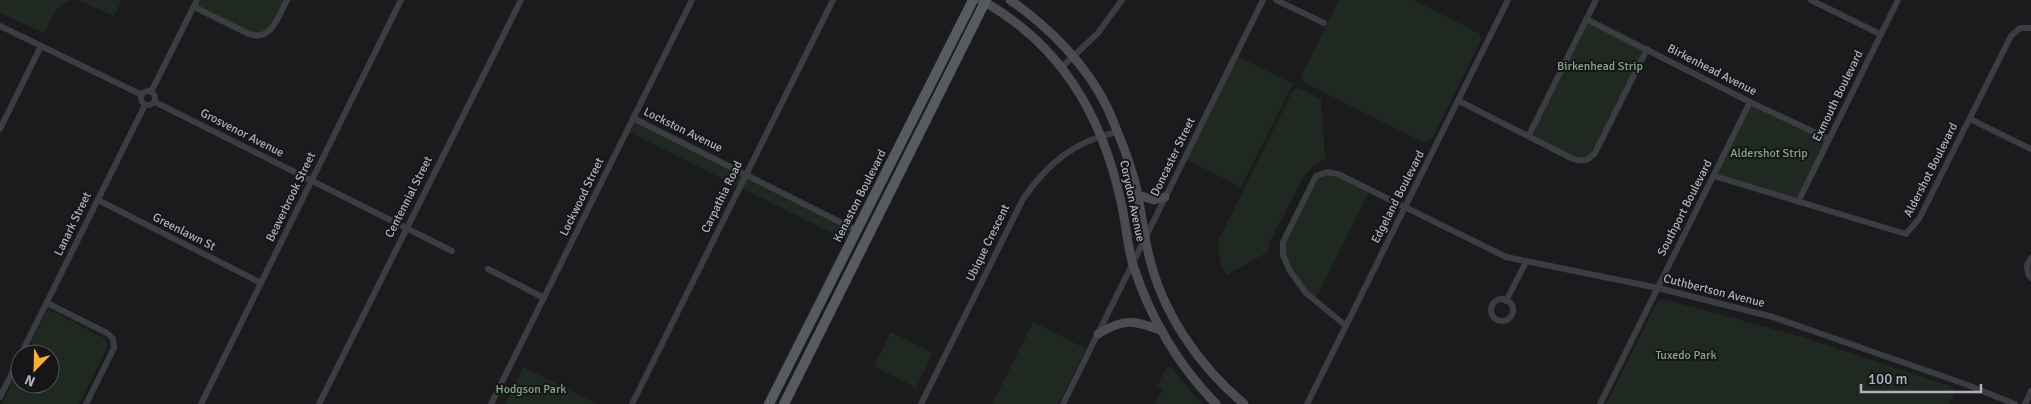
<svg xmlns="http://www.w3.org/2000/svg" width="2031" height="404" font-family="Signika,sans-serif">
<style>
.green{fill:#202921}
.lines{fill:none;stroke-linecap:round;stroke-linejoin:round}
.minor{stroke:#3c3d42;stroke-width:6}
.secondary{stroke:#4a4c52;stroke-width:9}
.primary{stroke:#585a61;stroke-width:10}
.labels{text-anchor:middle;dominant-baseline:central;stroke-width:4;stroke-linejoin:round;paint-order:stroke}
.park-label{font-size:12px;fill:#84a885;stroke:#161618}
.street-label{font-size:12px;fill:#adb2bd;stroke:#161618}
</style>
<rect width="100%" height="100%" fill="#1b1b1d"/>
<g class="green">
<path d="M0,0H73C56,4 51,18 44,33L0,13Z"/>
<path d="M78,0H122L114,16Z"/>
<path d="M197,0H287L274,25L257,36L194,7Z"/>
<path d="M1339,0H1413L1480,34L1481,40L1432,139L1424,143L1302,81V75Z"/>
<path d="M1586,19L1647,49L1595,153L1582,162L1529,135Z"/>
<path d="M1236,55L1293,84L1241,187L1184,158Z"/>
<path d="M1299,88L1321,100L1325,159L1314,166L1305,174L1270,241L1269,251L1227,275L1221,265L1218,241L1293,90Z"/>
<path d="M1750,102L1829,139L1798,202L1714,176Z"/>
<path d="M633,118L856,230L850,242L627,131Z"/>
<path d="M1327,172L1370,190L1315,300L1306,293L1283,255V242L1316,176Z"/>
<path d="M1662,299L1802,337L1953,387L1955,393L1949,404H1606L1657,302Z"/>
<path d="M48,309L104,338L107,343L106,350L79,404H2L20,366V384H50V354H26Z"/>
<path d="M1033,322L1086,349L1058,404H992Z"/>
<path d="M891,332L933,353L916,388L874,366Z"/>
<path d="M1170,366L1202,404H1155L1163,389L1157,386L1165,370Z"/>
<path d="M523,367L597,404H505Z"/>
</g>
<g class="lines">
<g class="minor">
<path d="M1276,0L1324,23"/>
<path d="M1811,0L1880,34"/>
<path d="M194,7L249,34C272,42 278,16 287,0"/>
<path d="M1586,19L1750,102L1829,139"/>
<path d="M0,26L142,95"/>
<path d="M1062,67L1098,33L1122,0"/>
<circle cx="148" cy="98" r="7"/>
<path d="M151,92L197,0"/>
<path d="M1459,101L1573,159C1583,162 1588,161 1595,153L1647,49"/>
<path d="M155,102L452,251"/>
<path d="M633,118L856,230"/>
<path d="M1970,119L2031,149"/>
<path d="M0,129L41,46"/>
<path d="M1529,135L1596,0"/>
<path d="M1714,176L1906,234L1919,219L2011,36L2020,28H2031"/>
<path d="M98,200L261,283"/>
<path d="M1798,202L1898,0"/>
<path d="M2031,258L2027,265L2028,274L2031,278"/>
<path d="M488,269L544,298"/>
<circle cx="1502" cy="310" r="11"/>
<path d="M1506,301L1526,262"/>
<path d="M47,303L107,333L113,339L114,348L86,404"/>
<path d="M1345,325L1306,293L1290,271L1283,255V242L1316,176L1327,172L1338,174L1506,257L1658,288L1773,317L1965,384L2015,404"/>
<path d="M21,354L145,105"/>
<path d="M0,397L20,357"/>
<path d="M201,404L401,0"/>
<path d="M319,404L521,0"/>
<path d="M491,404L692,0"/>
<path d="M632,404L833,0"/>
<path d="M921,404L1023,199C1047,164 1074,141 1117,132"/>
<path d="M1063,404L1263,0"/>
<path d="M1307,404L1508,0"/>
<path d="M1600,404L1750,102"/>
<path d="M2025,404L2031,391"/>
</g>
<g class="secondary">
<path d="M981,0C1061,44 1102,115 1121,202C1126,223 1127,244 1133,265C1150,317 1178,365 1216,404"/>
<path d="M1010,0C1049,27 1087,65 1108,109C1119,135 1133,168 1138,196C1142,216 1144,236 1149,256C1163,314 1199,366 1244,404"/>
<path d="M1138,195L1154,200L1165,197"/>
<path d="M1098,334C1124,318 1134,320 1162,331"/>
</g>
<g class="primary">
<path d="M769,404L973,0"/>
<path d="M784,404L986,0"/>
</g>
</g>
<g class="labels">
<g class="park-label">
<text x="1600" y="66">Birkenhead Strip</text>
<text x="1769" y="153">Aldershot Strip</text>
<text x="1686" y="355">Tuxedo Park</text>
<text x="531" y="389">Hodgson Park</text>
</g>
<g class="street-label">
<text transform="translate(1712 70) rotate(27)">Birkenhead Avenue</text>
<text transform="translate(1838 96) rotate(-64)">Exmouth Boulevard</text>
<text transform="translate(683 130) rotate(26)">Lockston Avenue</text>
<text transform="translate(242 133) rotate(27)">Grosvenor Avenue</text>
<text transform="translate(1173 157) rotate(-64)">Doncaster Street</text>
<text transform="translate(1931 170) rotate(-63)">Aldershot Boulevard</text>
<text transform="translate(860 196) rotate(-63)">Kenaston Boulevard</text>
<text transform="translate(291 197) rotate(-64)">Beaverbrook Street</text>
<text transform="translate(409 197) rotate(-63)">Centennial Street</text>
<text transform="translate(582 197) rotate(-64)">Lockwood Street</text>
<text transform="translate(722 197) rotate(-64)">Carpathia Road</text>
<text transform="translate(1398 197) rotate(-63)">Edgeland Boulevard</text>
<text transform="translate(1132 201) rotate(78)">Corydon Avenue</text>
<text transform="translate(1685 208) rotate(-63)">Southport Boulevard</text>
<text transform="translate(73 224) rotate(-64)">Lanark Street</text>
<text transform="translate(184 232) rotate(27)">Greenlawn St</text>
<text transform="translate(988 243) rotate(-64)">Ubique Crescent</text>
<text transform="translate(1714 291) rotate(14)">Cuthbertson Avenue</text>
</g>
</g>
<g transform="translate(35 369) rotate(203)"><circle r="24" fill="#161618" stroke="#52545a"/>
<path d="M0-4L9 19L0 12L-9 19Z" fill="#f5b03b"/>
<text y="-8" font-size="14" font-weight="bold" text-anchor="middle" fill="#adb2bd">N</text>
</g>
<path d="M1861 384v8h120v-8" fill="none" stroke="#adb2bd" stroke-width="2.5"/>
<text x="1868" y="384" font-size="15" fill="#adb2bd" stroke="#161618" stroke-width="4" paint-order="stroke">100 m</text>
</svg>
